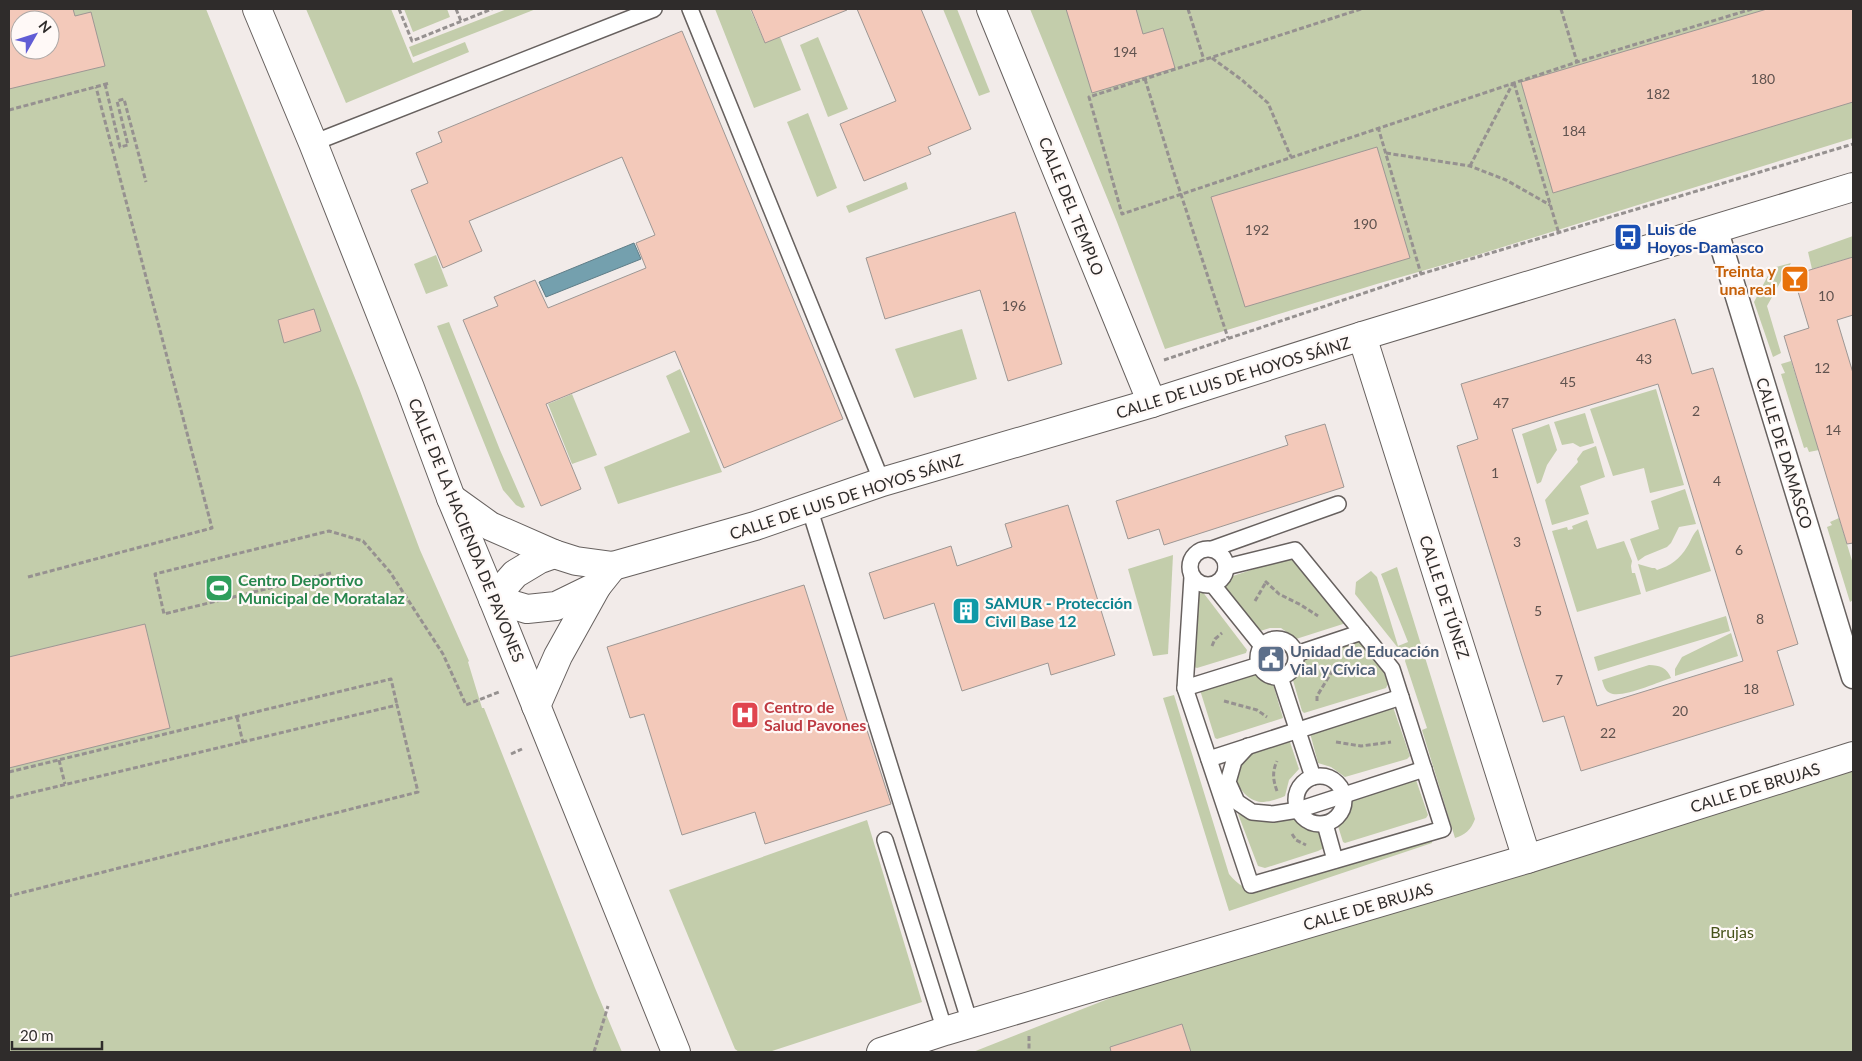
<svg xmlns="http://www.w3.org/2000/svg" width="1862" height="1061" font-family="Lato,sans-serif">
<style>
.green{fill:#c3cdab;fill-rule:evenodd}
.water{fill:#74a0ae;stroke:#5f7d87}
.building{fill:#f3c9ba;stroke:#9d9794;fill-rule:evenodd}
.lines{fill:none;stroke-linecap:round;stroke-linejoin:round}
.service-casing{stroke:#67615f;stroke-width:18}
.pedestrian-casing{stroke:#67615f;stroke-width:25}
.minor-casing{stroke:#67615f;stroke-width:30}
.tertiary-casing{stroke:#67615f;stroke-width:30}
.path{stroke:#969190;stroke-width:3;stroke-dasharray:5 2.5;stroke-linecap:butt}
.service{stroke:#fff;stroke-width:15}
.pedestrian{stroke:#fff;stroke-width:22}
.minor{stroke:#fff;stroke-width:28}
.tertiary{stroke:#fff;stroke-width:28}
.labels{text-anchor:middle;dominant-baseline:central;stroke-width:4.5;stroke-linejoin:round;paint-order:stroke}
.number-label{font-size:14px;fill:#60534f}
.street-label{font-size:16px;fill:#2f2c2b;stroke:#fff9f7}
.transit-label{font-size:16px;font-weight:bold;fill:#164399;stroke:#fff9f7;text-anchor:start}
.food-label{font-size:16px;font-weight:bold;fill:#c56008;stroke:#fff9f7;text-anchor:end}
.leisure-label{font-size:16px;font-weight:bold;fill:#27864d;stroke:#fff9f7;text-anchor:start}
.culture-label{font-size:16px;font-weight:bold;fill:#0d838f;stroke:#fff9f7;text-anchor:start}
.service-label{font-size:16px;font-weight:bold;fill:#4e5e75;stroke:#fff9f7;text-anchor:start}
.health-label{font-size:16px;font-weight:bold;fill:#be3a42;stroke:#fff9f7;text-anchor:start}
.park-label{font-size:16px;fill:#465219;stroke:#fff9f7}
</style>
<rect width="100%" height="100%" fill="#f2ebe9"/>
<g class="green">
<path d="M9,9H206L359,388L420,550L469,661L468,662L482,708H484L595,988L622,1052H9ZM20,20H50V50H20Z"/>
<path d="M306,9H391L413,63L465,42L469,52L346,103Z"/>
<path d="M404,9H447L450,17L413,32Z"/>
<path d="M507,9H536L413,57L409,47Z"/>
<path d="M715,9H750L765,43L780,37L801,90L754,108Z"/>
<path d="M943,9H957L990,92L979,96Z"/>
<path d="M1030,9H1853V138L1474,256L1380,283L1165,349L1117,222Z"/>
<path d="M818,37L848,109L828,117L800,45Z"/>
<path d="M808,113L837,188L817,197L787,122Z"/>
<path d="M906,182L908,189L849,213L846,206Z"/>
<path d="M1853,236V257L1812,269L1808,252Z"/>
<path d="M436,255L448,286L426,294L414,264Z"/>
<path d="M1791,263L1767,306L1781,353L1773,357L1754,302L1772,268Z"/>
<path d="M449,322L500,450L525,507L522,508L516,505L503,490L437,326Z"/>
<path d="M962,329L977,379L914,398L895,349Z"/>
<path d="M1791,361L1819,450L1809,452L1807,447L1804,448L1781,374L1785,373L1781,364Z"/>
<path d="M680,369L722,472L618,504L604,467L690,432L666,376Z"/>
<path d="M1656,389L1684,485L1650,493L1644,468L1613,476L1590,409Z"/>
<path d="M572,394L597,455L572,464L548,404Z"/>
<path d="M1585,413L1594,443L1580,447L1573,443L1562,445L1554,422Z"/>
<path d="M1549,424L1557,450L1547,465L1541,482L1537,484L1522,434Z"/>
<path d="M1596,446L1605,477L1580,486L1589,514L1552,525L1545,500L1578,462L1577,459L1583,451Z"/>
<path d="M1685,489L1696,524L1679,527L1671,543L1667,547L1645,556L1638,561L1630,539L1659,529L1651,501Z"/>
<path d="M1839,518L1853,564V600L1850,602L1827,527L1832,525L1830,522Z"/>
<path d="M1587,520L1597,549L1624,541L1632,561L1631,566L1632,573H1635L1641,594L1577,612L1552,531L1567,527L1568,530L1573,529L1572,526Z"/>
<path d="M1698,529L1711,571L1646,592L1638,564L1652,568H1655L1657,570C1670,566 1680,559 1687,547C1691,541 1692,535 1698,529Z"/>
<path d="M1173,555L1168,654L1153,656L1128,569Z"/>
<path d="M1293,556L1346,621L1343,624L1296,639L1281,628H1270L1257,632L1223,587L1230,577Z"/>
<path d="M1397,567L1475,819C1471,830 1465,835 1455,838L1422,730L1427,728L1405,661L1406,658L1355,594L1356,582L1371,571L1377,577L1398,646L1408,642L1381,574Z"/>
<path d="M1202,591L1247,650L1246,653L1197,668L1194,667L1198,592Z"/>
<path d="M1726,616L1730,631L1598,671L1594,657Z"/>
<path d="M1369,633L1388,684L1386,688L1304,713L1302,711L1292,677L1300,664L1298,659Z"/>
<path d="M1731,633L1738,656L1675,676V669L1682,657Z"/>
<path d="M1649,665C1660,665 1667,668 1671,678C1658,682 1621,699 1610,693C1605,691 1604,686 1602,680Z"/>
<path d="M1252,672L1264,681L1273,684L1283,718L1217,739L1215,738L1200,690Z"/>
<path d="M1174,695L1229,874C1238,885 1247,891 1262,891L1431,837L1432,843L1229,911L1163,698Z"/>
<path d="M1393,707L1410,756L1407,759L1345,777L1331,767L1318,763L1310,733Z"/>
<path d="M1289,739L1299,769L1289,780L1285,796C1278,799 1269,802 1261,802C1249,801 1236,788 1236,774C1237,769 1242,761 1244,756Z"/>
<path d="M1853,766V1052H973L1141,986Z"/>
<path d="M1415,777L1428,815L1426,818L1345,843L1343,842L1337,823L1349,808L1351,797Z"/>
<path d="M1238,814L1256,820L1291,814L1318,829L1324,848L1318,851L1265,868L1258,866Z"/>
<path d="M867,820L922,1002L769,1052H739L735,1049L669,890Z"/>
</g>
<path class="water" d="M634,243L641,259L546,297L539,282Z"/>
<g class="building">
<path d="M9,9H73L75,16L91,12L105,66L9,89ZM20,20H50V50H20Z"/>
<path d="M751,9H847V10L765,43Z"/>
<path d="M857,9H921L971,129L928,147L931,154L864,181L840,124L896,101Z"/>
<path d="M1066,9H1136L1143,34L1163,28L1175,68L1092,93Z"/>
<path d="M1767,9H1853V102L1553,193L1521,82Z"/>
<path d="M682,31L843,419L724,468L675,351L546,404L581,489L541,506L463,320L498,306L494,297L535,280L548,308L646,268L636,243L655,235L622,157L469,221L482,251L443,268L411,190L428,183L416,153L442,142L438,132Z"/>
<path d="M1377,147L1410,258L1245,307L1211,197Z"/>
<path d="M1015,212L1062,364L1008,381L980,290L885,319L866,258Z"/>
<path d="M1853,257V315L1837,320L1853,373V543L1847,544L1784,336L1809,328L1793,275Z"/>
<path d="M314,309L321,331L284,343L278,320Z"/>
<path d="M1675,319L1692,374L1713,368L1798,644L1777,651L1794,705L1581,771L1564,716L1543,722L1521,653L1457,446L1478,439L1461,384ZM1658,384L1743,661L1597,706L1512,429Z"/>
<path d="M1325,424L1344,487L1164,545L1159,529L1128,539L1116,501L1288,445L1285,436Z"/>
<path d="M1068,505L1115,655L1051,675L1048,663L962,691L934,603L884,619L869,573L951,546L957,566L1012,547L1005,524Z"/>
<path d="M804,585L850,729L865,724L891,804L765,844L755,812L682,835L644,714L630,718L607,647Z"/>
<path d="M145,624L170,728L9,768V657Z"/>
<path d="M1182,1024L1191,1052H1111L1110,1047Z"/>
</g>
<g class="lines">
<defs>
<g id="service">
<path d="M690,9L882,482"/>
<path d="M313,143L654,9"/>
<path d="M809,507L970,1023"/>
<circle cx="1208" cy="567" r="18"/>
<path d="M1212,549L1338,504"/>
<path d="M1192,577L1185,688L1251,885L1443,829L1392,669L1295,550L1226,567"/>
<path d="M1213,585L1262,646"/>
<circle cx="1277" cy="658" r="19"/>
<path d="M1296,654L1362,632"/>
<path d="M1280,677L1313,777"/>
<path d="M1185,688L1259,665"/>
<path d="M1248,746L1234,761L1228,782L1237,802L1252,812L1273,814L1298,810L1424,769"/>
<path d="M1209,759L1401,697"/>
<circle cx="1320" cy="800" r="24"/>
<path d="M1325,824L1335,860"/>
<path d="M885,840L945,1031"/>
</g>
<path id="pedestrian" d="M1716,228L1853,677"/>
<g id="minor">
<path d="M991,9L1152,403"/>
<path d="M1362,336L1527,859"/>
<path d="M451,498L490,526L554,554L576,561L613,566L755,526L882,482L1152,403L1362,336L1853,187"/>
<path d="M554,554L540,559L515,574L493,599L527,609L556,606L597,586L613,566"/>
<path d="M536,706L558,656L597,586"/>
<path d="M881,1052L945,1031L1527,859L1853,756"/>
</g>
<path id="tertiary" d="M257,9L313,143L410,388L451,498L493,599L676,1052"/>
</defs>
<use href="#service" class="service-casing"/>
<use href="#pedestrian" class="pedestrian-casing"/>
<use href="#minor" class="minor-casing"/>
<use href="#tertiary" class="tertiary-casing"/>
<g class="path">
<path d="M399,9L412,41L492,9"/>
<path d="M456,9L461,21"/>
<path d="M1188,9L1204,60"/>
<path d="M1361,9L1089,97L1122,214L1577,62L1752,9"/>
<path d="M1561,9L1577,62"/>
<path d="M1212,58L1242,80L1268,103L1291,157"/>
<path d="M1145,79L1172,167L1228,338"/>
<path d="M1514,83L1559,234"/>
<path d="M105,84L120,147L128,145L117,101L124,99L146,182"/>
<path d="M9,110L110,83"/>
<path d="M1378,127L1421,274"/>
<path d="M1386,153L1470,166L1506,180L1550,205"/>
<path d="M1470,166L1513,83"/>
<path d="M1164,360L1421,274L1853,144"/>
<path d="M331,573L164,614L155,574L329,531L363,541L390,572L443,654L466,705L499,692"/>
<path d="M28,577L212,528L96,87"/>
<path d="M1265,581L1279,594L1301,605L1318,616"/>
<path d="M1255,601L1266,582"/>
<path d="M1212,646L1215,639L1222,633"/>
<path d="M1224,701L1257,710L1267,717"/>
<path d="M1317,701V696L1336,665"/>
<path d="M237,717L243,743"/>
<path d="M1336,742L1361,746L1391,742"/>
<path d="M511,754L522,749"/>
<path d="M59,760L65,784"/>
<path d="M9,772L391,679L397,705"/>
<path d="M1277,791C1273,780 1272,772 1277,761"/>
<path d="M9,798L397,705L418,792L9,896"/>
<path d="M1292,834L1296,840L1306,845"/>
<path d="M1029,1036V1052"/>
<path d="M594,1052L608,1006"/>
</g>
<use href="#service" class="service"/>
<use href="#pedestrian" class="pedestrian"/>
<use href="#minor" class="minor"/>
<use href="#tertiary" class="tertiary"/>
</g>
<defs>
<symbol id="bus-square" viewBox="-11 -11 22 22"><rect x="-9" y="-9" width="18" height="18" rx="4" fill="#1a4fb4" stroke="#fff9f7"/><path d="M-5-6H5V4H4V6H2V4H-2V6H-4V4H-5ZM-3.5-4V0h7V-4ZM-3.5 1.2v1.5H-2V1.2ZM2 1.2v1.5H3.5V1.2Z" fill="#fff"/></symbol>
<symbol id="bar-square" viewBox="-11 -11 22 22"><rect x="-9" y="-9" width="18" height="18" rx="4" fill="#e8710a" stroke="#fff9f7"/><path d="M-6-5H6L.8 .8V4.5H3.5V6h-7V4.5H-.8V.8Z" fill="#fff"/></symbol>
<symbol id="stadium-square" viewBox="-11 -11 22 22"><rect x="-9" y="-9" width="18" height="18" rx="4" fill="#2e9e5b" stroke="#fff9f7"/><path d="M0-5a6.5 5 0 1 0 0 10a6.5 5 0 1 0 0-10ZM-3.5-1.8h7v3.6h-7Z" fill="#fff"/></symbol>
<symbol id="building-square" viewBox="-11 -11 22 22"><rect x="-9" y="-9" width="18" height="18" rx="4" fill="#0f9aa8" stroke="#fff9f7"/><path d="M-4-6H4V6H1V3H-1V6H-4ZM-2.5-4.3h1.7v1.8h-1.7ZM.8-4.3h1.7v1.8H.8ZM-2.5-1h1.7V.8h-1.7ZM.8-1h1.7V.8H.8Z" fill="#fff"/></symbol>
<symbol id="civic-square" viewBox="-11 -11 22 22"><rect x="-9" y="-9" width="18" height="18" rx="4" fill="#5c6f8a" stroke="#fff9f7"/><path d="M-.6-6.5H3V-4.5H.6V-3L4-1V1h2V6H-6V1h2V-1L-.6-3ZM-1.2 2.5V6h2.4V2.5Z" fill="#fff"/></symbol>
<symbol id="hospital-square" viewBox="-11 -11 22 22"><rect x="-9" y="-9" width="18" height="18" rx="4" fill="#e0444e" stroke="#fff9f7"/><path d="M-5-5h3v3.5h4V-5h3V5h-3V1.5h-4V5h-3Z" fill="#fff"/></symbol>
</defs>
<g fill-rule="evenodd">
<use href="#bus-square" x="1612" y="221" width="32" height="32"/>
<use href="#bar-square" x="1779" y="263" width="32" height="32"/>
<use href="#stadium-square" x="203" y="572" width="32" height="32"/>
<use href="#building-square" x="950" y="595" width="32" height="32"/>
<use href="#civic-square" x="1255" y="643" width="32" height="32"/>
<use href="#hospital-square" x="729" y="699" width="32" height="32"/>
</g>
<g class="labels">
<g class="number-label">
<text x="1125" y="51">194</text>
<text x="1763" y="78">180</text>
<text x="1658" y="93">182</text>
<text x="1574" y="130">184</text>
<text x="1365" y="223">190</text>
<text x="1257" y="229">192</text>
<text x="1826" y="295">10</text>
<text x="1014" y="305">196</text>
<text x="1644" y="358">43</text>
<text x="1822" y="367">12</text>
<text x="1568" y="381">45</text>
<text x="1501" y="402">47</text>
<text x="1696" y="410">2</text>
<text x="1833" y="429">14</text>
<text x="1495" y="472">1</text>
<text x="1717" y="480">4</text>
<text x="1517" y="541">3</text>
<text x="1739" y="549">6</text>
<text x="1538" y="610">5</text>
<text x="1760" y="618">8</text>
<text x="1559" y="679">7</text>
<text x="1751" y="688">18</text>
<text x="1680" y="710">20</text>
<text x="1608" y="732">22</text>
</g>
<g class="street-label">
<text transform="translate(1072 206) rotate(68)">CALLE DEL TEMPLO</text>
<text transform="translate(1233 377) rotate(-17)">CALLE DE LUIS DE HOYOS SÁINZ</text>
<text transform="translate(1785 453) rotate(73)">CALLE DE DAMASCO</text>
<text transform="translate(846 496) rotate(-18)">CALLE DE LUIS DE HOYOS SÁINZ</text>
<text transform="translate(467 530) rotate(68)">CALLE DE LA HACIENDA DE PAVONES</text>
<text transform="translate(1445 597) rotate(72)">CALLE DE TÚNEZ</text>
<text transform="translate(1755 787) rotate(-17)">CALLE DE BRUJAS</text>
<text transform="translate(1368 906) rotate(-16)">CALLE DE BRUJAS</text>
</g>
<g class="transit-label">
<text x="1647" y="228">Luis de<tspan x="1647" dy="18">Hoyos-Damasco</tspan></text>
</g>
<g class="food-label">
<text x="1776" y="270">Treinta y<tspan x="1776" dy="18">una real</tspan></text>
</g>
<g class="leisure-label">
<text x="238" y="579">Centro Deportivo<tspan x="238" dy="18">Municipal de Moratalaz</tspan></text>
</g>
<g class="culture-label">
<text x="985" y="602">SAMUR - Protección<tspan x="985" dy="18">Civil Base 12</tspan></text>
</g>
<g class="service-label">
<text x="1290" y="650">Unidad de Educación<tspan x="1290" dy="18">Vial y Cívica</tspan></text>
</g>
<g class="health-label">
<text x="764" y="706">Centro de<tspan x="764" dy="18">Salud Pavones</tspan></text>
</g>
<g class="park-label">
<text x="1732" y="931">Brujas</text>
</g>
</g>
<rect width="1862" height="1061" fill="none" stroke="#2f2c2b" stroke-width="20"/>
<g transform="translate(35 35) rotate(51)"><circle r="24" fill="#fff9f7" stroke="#aca7a5"/>
<path d="M0-4L9 19L0 12L-9 19Z" fill="#615dd5"/>
<text y="-8" font-size="14" font-weight="bold" text-anchor="middle" fill="#2f2c2b">N</text>
</g>
<path d="M12 1041v8h90v-8" fill="none" stroke="#2f2c2b" stroke-width="2.5"/>
<text x="20" y="1041" font-size="15" fill="#2f2c2b" stroke="#fff9f7" stroke-width="4" paint-order="stroke">20 m</text>
</svg>
